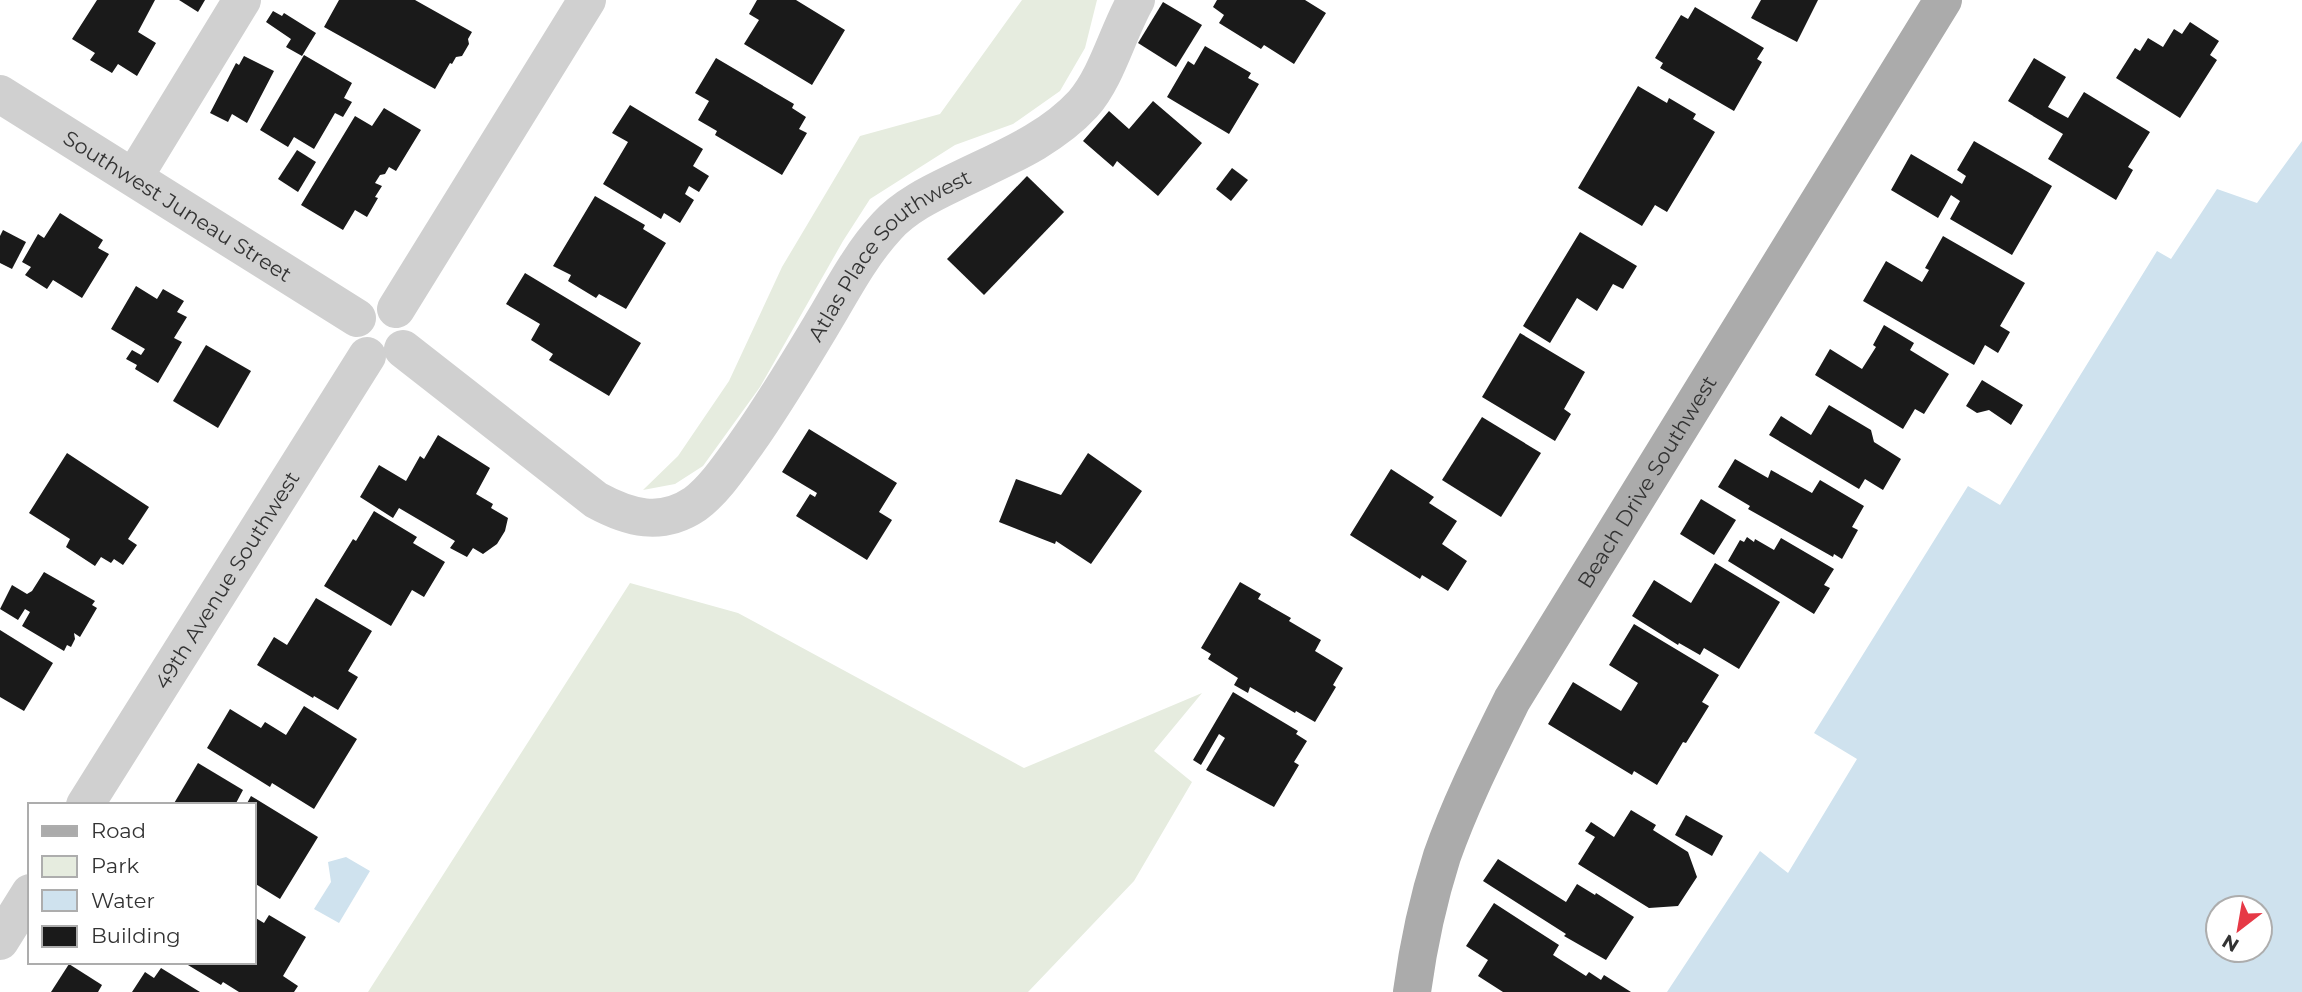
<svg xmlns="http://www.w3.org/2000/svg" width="2302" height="992" font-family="Montserrat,sans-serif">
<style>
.green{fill:#e6ecdf}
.water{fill:#cfe2ee;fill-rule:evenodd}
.building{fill:#1a1a1a}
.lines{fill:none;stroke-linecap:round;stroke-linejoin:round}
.minor{stroke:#d0d0d0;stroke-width:38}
.major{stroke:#ababab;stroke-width:38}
.labels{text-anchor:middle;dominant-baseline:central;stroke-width:7;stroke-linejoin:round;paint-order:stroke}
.street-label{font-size:21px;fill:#333;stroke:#fff}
</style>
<rect width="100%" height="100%" fill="#fff"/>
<g class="green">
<path d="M1022,0H1097L1085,48L1060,91L1013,124L955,145L870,199L843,241L760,387L703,466L675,484L643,490L678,456L729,381L782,267L860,136L940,114Z"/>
<path d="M630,583L738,613L1024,768L1202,693L1154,751L1192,782L1134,881L1028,992H368Z"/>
</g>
<g class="water">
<path d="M2302,141V992H1667L1760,851L1788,873L1857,759L1814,733L1968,486L2000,505L2157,251L2171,259L2217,189L2257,203ZM2218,908H2260V950H2218Z"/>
<path d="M346,857L370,871L339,923L314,909L331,882L328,862Z"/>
</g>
<g class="building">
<path d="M97,0H155L138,32L156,43L137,76L118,64L112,73L90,60L95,53L72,39Z"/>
<path d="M179,0H205L198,12Z"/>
<path d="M339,0H415L472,32L468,39L469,44L462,56L456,57L452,64L450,63L435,89L324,27Z"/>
<path d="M757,0H796L845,30L812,85L744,44L759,20L749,14Z"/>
<path d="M1217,0H1305L1326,13L1294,64L1264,45L1261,49L1219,23L1224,15L1213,7Z"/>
<path d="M1761,0H1818L1797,42L1751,18Z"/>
<path d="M1163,2L1202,25L1176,67L1138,43Z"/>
<path d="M1695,7L1764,48L1757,59L1762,62L1734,111L1660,68L1663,63L1655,58L1681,15L1688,19Z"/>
<path d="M273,11L282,16L284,13L316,33L302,56L286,47L291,39L266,22Z"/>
<path d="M2190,22L2219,41L2210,55L2217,60L2180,118L2116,78L2135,48L2140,51L2148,38L2163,47L2174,29L2182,34Z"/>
<path d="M1205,46L1251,73L1248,78L1259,84L1229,134L1167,97L1188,61L1194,65Z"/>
<path d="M304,55L352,83L344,98L352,102L343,117L335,113L314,149L294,137L288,147L260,130Z"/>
<path d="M244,56L274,71L247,123L232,114L228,122L210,113L236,63L239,65Z"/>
<path d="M716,58L794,104L792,108L806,117L799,129L807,133L782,175L715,135L717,131L698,120L709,101L695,93Z"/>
<path d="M2034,58L2066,77L2048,107L2068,118L2084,92L2150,132L2128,167L2133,170L2116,200L2048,159L2063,134L2008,101Z"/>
<path d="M1638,86L1667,103L1669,98L1696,114L1693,119L1715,132L1667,212L1655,205L1642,226L1578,188Z"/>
<path d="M1153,101L1202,143L1158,196L1117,161L1113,167L1083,141L1109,111L1129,129Z"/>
<path d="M630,105L703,149L693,166L709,176L699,192L689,186L685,194L694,200L680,223L664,213L661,219L603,184L628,142L612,133Z"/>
<path d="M384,108L421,130L396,171L389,167L385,174L380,175L375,183L382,186L375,197L378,198L367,217L355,210L343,230L301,205L355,116L372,126Z"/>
<path d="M1974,141L2052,186L2012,255L1950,219L1960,201L1951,195L1938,218L1891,190L1911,154L1962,184L1966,176L1957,170Z"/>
<path d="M297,150L316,162L298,192L278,179Z"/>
<path d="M1232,168L1248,180L1231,201L1216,189Z"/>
<path d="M1027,176L1064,212L984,295L947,259Z"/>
<path d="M595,196L645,225L643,229L666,243L626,309L599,294L596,298L568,281L571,275L553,266Z"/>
<path d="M60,213L103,240L98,248L109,254L82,298L53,280L47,289L25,275L31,267L22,262L38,234L44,238Z"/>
<path d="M3,230L26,242L12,269L0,263V236Z"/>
<path d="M1580,232L1637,266L1623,289L1613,284L1597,311L1577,298L1550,343L1523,326Z"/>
<path d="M1943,236L2025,283L2000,326L2010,332L1998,353L1985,345L1974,365L1863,301L1886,261L1922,282L1929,270L1925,268Z"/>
<path d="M525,273L641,343L609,396L549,360L553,354L531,340L540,324L506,304Z"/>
<path d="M136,286L157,299L163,289L184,301L177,312L187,317L174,338L182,342L158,383L135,369L137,365L126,359L132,350L141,355L145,349L111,329Z"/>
<path d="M1884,325L1914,343L1910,350L1949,374L1924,414L1915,409L1903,429L1815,375L1830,349L1862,369L1876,347L1873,345Z"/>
<path d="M1520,333L1585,372L1564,409L1571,414L1555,441L1482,397Z"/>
<path d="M206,345L251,371L218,428L173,401Z"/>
<path d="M1982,380L2023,405L2011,425L1989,410L1977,413L1966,406Z"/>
<path d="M1829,405L1871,430L1874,442L1901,459L1883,490L1865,479L1859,489L1769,435L1781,416L1811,435Z"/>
<path d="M1482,417L1541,453L1501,517L1442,480Z"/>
<path d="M809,429L897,483L879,512L892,520L867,560L796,516L810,494L815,497L817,493L782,472Z"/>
<path d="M438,435L490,468L476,494L493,504L491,508L508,518L505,531L497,544L483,554L473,548L467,557L450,548L455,541L399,508L393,518L360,497L379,465L406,481L420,456L424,459Z"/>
<path d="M67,453L149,507L128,539L137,545L123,565L114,559L111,563L101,557L95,566L66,547L70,539L29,513Z"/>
<path d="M1088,453L1142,491L1091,564L1056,541L1055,544L999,522L1016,479L1061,495Z"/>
<path d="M1735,459L1768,478L1771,470L1812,493L1820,480L1864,506L1852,527L1858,530L1842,559L1834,554L1833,557L1748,509L1750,506L1718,487Z"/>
<path d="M1391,469L1434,497L1429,503L1457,521L1442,544L1467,561L1448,591L1422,575L1420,579L1350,535Z"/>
<path d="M1701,499L1736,520L1714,555L1680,534Z"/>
<path d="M374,511L417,537L413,543L445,562L424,597L412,590L391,626L324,586L353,539L356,541Z"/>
<path d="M1747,537L1754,542L1755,539L1774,550L1781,538L1834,569L1824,585L1830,588L1814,614L1728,561L1740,540L1744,542Z"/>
<path d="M1715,563L1780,602L1739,669L1704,648L1700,655L1679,643L1678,645L1632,616L1654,580L1691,603Z"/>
<path d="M44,572L95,601L92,605L97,608L80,637L74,633L75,639L71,647L67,645L64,651L22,626L30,612L25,609L18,620L0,609L12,585L27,594L32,591Z"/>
<path d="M1240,582L1261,594L1258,599L1291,618L1289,621L1321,640L1315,651L1343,668L1333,685L1336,687L1315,722L1296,711L1295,713L1250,687L1248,693L1234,685L1238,678L1208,659L1211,654L1201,648Z"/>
<path d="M316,598L372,631L348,671L358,677L338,710L314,696L313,698L257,665L274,637L287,645Z"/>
<path d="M1634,624L1719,675L1702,702L1709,706L1686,743L1683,742L1657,785L1634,771L1632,775L1548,724L1573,682L1621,711L1638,683L1609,665Z"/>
<path d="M0,630L53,663L24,711L0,697Z"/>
<path d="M1233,692L1298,731L1296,734L1307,741L1294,762L1299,765L1274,807L1206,770L1225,738L1219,734L1201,765L1193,760Z"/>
<path d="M304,706L357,739L314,809L272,783L270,787L207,748L230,709L261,728L265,722L286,735Z"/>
<path d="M198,763L243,790L235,805H173Z"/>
<path d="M251,796L318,837L280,899L254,883V805H246Z"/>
<path d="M1631,810L1656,825L1653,830L1688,852L1697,877L1678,906L1649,908L1578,864L1595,837L1585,831L1591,822L1614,837Z"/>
<path d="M1686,815L1723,836L1712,856L1675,835Z"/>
<path d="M1498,859L1566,902L1577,884L1595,895L1596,893L1634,917L1606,960L1564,936L1566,934L1483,881Z"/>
<path d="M1494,903L1559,945L1553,955L1586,976L1589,972L1601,980L1604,975L1631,992H1503L1478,976L1488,960L1466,946Z"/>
<path d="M269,915L306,937L283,976L298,986L294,992H239L223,982L221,985L183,962H254V917L264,923Z"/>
<path d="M69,964L102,985L98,992H51Z"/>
<path d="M161,968L200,992H132L145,972L154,978Z"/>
</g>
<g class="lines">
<g class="minor">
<path id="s1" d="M0,94L357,318"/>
<path d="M134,177L242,0"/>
<path d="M396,309L587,0"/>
<path id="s2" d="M403,349L596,500C629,518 661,527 695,504C714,490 730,466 743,448C774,405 801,359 828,314C846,283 863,252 887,226C904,207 930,194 953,183C999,160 1048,142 1083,104C1107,77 1118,31 1136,0"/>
<path id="s3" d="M85,805L367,356"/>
<path d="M0,941L30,893"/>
</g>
<path class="major" id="s4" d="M1412,992C1418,947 1428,900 1442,856C1461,802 1487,751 1512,700L1943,0"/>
</g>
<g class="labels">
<g class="street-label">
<text stroke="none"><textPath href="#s1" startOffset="210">Southwest Juneau Street</textPath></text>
<text stroke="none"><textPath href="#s2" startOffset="670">Atlas Place Southwest</textPath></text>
<text stroke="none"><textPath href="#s4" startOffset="567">Beach Drive Southwest</textPath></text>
<text stroke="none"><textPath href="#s3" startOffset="266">49th Avenue Southwest</textPath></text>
</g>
</g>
<rect x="28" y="803" width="228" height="161" fill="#ffffff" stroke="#adadad" stroke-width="2"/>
<rect x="42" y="826" width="35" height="10" fill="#ababab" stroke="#adadad" stroke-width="2"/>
<text x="91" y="838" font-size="21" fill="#333333">Road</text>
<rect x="42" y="856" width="35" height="21" fill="#e6ecdf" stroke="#adadad" stroke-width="2"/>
<text x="91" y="873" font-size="21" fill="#333333">Park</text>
<rect x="42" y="890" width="35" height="21" fill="#cfe2ee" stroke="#adadad" stroke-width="2"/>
<text x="91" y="908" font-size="21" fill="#333333">Water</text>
<rect x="42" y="926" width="35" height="21" fill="#1a1a1a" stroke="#adadad" stroke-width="2"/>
<text x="91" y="943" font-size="21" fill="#333333">Building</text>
<g transform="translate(2239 929) rotate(211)"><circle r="33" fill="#ffffff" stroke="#adadad" stroke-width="2"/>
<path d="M0-5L12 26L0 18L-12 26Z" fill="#e63946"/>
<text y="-10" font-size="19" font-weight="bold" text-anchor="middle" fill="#333333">N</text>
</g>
</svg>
